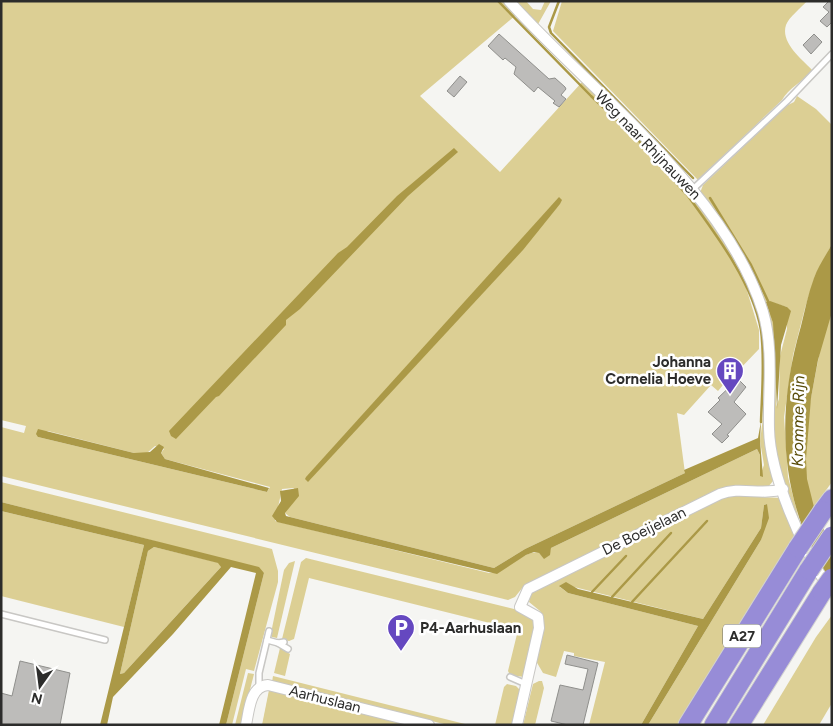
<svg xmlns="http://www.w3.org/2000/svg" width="833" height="726" font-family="Figtree,sans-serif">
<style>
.green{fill:#dccf94;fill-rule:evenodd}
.water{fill:#ab9947;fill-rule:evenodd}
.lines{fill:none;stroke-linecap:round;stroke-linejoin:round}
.stream{stroke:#ab9947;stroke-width:2.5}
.building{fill:#bdbcba;stroke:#8f8f8c}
.lane-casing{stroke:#c8c7c4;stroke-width:8}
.street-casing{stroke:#c8c7c4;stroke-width:12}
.highway-casing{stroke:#d1d1d0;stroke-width:21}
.lane{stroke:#fff;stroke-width:5}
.street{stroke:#fff;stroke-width:10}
.highway{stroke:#978cd7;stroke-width:19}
.highway-bridge-casing{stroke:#d1d1d0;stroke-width:21;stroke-linecap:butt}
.highway-bridge{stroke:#978cd7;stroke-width:19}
.labels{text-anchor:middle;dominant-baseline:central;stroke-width:5;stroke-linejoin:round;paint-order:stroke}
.shield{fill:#fff;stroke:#6b6b6b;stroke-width:1}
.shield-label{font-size:14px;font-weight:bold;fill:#2c2c2b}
.street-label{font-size:15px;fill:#2c2c2b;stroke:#fff}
.poi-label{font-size:15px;font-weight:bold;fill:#2c2c2b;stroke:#fff;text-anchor:end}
.water-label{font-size:16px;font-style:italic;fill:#574a07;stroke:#fff}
</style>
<rect width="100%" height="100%" fill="#f5f5f2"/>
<g class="green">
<path d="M1,1H504L516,15L420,96L500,172L583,81L699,201L740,268L759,330V349L736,373L731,369L719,380L723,385L718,391L711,385L684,415L677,413L685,473L525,549L494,568L290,517L285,513L294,488L282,489L275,521L489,573C508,572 524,549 539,553L544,558L549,555L551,548L757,449L760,455V476L764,465L760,441L763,418L766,420L773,481L768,487H736L555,571L523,587L515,597L508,600L1,476V427L24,433L26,426L1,420ZM48,431L134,453H147L155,446L164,449L161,453L165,459L270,487L267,492L38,437Z"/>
<path d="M511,1H526L533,9L541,10L545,1H551L537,26Z"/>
<path d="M562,1H807C801,8 789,17 786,25C780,43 803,60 813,71C804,80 788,89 782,100L698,180L553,31Z"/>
<path d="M797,96L816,109L832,125V244L815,276L805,308L793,355L784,417L788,477L801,527L774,453L765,310L700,193L703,185L786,106L794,102ZM767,301L787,307V329L780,356L779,399L776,407L775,339L773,323Z"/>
<path d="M832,288V482L810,512L799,460Z"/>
<path d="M1,482L272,549L278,571V582L254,671L246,669L232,725H226L264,573L147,539L1,502Z"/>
<path d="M726,495L781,498L797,533L680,725H648L761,540L767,504L764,505L761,528L703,619L570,586L560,587L568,593L698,626L641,725H589L605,662L574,656V653L564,651L556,677L543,673L536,661L544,619L540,611L529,602L531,593Z"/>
<path d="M1,511L144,545L124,627L1,596Z"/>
<path d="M154,547L220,563L221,567L124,673L120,674L148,551Z"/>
<path d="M306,558L526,612L536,622L524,677L510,675L508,671L518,630L309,578L294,639L289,641L282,639L301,562Z"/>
<path d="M295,561L277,638L272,637L271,633L284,570L289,563Z"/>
<path d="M832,615V703L819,725H763L816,637Z"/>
<path d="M280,648L290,654L285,676L274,673Z"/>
<path d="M248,673L254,674L241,725H235Z"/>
<path d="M273,676L469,725H448L272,682Z"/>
<path d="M539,681H542L544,688L535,725H523L533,684Z"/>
<path d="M507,684L516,686L521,691L513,725H495L504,687Z"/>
<path d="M269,690L411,725H262Z"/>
</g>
<g class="water">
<path d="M454,148L458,152L408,196L300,309L286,320V325L219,396L216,397L176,439L171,436L169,431L338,253L347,247L397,196Z"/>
<path d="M559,197L562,200L560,204L523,250L308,482L305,479L306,477Z"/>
<path d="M832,244V312L818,360L811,398L806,459L807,479L814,507L832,549V587C780,504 774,419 801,326C805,310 808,294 814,278C818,267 826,255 832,244Z"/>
<path d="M770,301L787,307L791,311L781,345L777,409L773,323L766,302Z"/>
<path d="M761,421L760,441L763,477L760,476V455L757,449L551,548L550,555L544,559L539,553L534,552L526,555L497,574L277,522L272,516L281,501L280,491L298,488L299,496L285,513L286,516L494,568L525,549L685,473L684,470L758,438Z"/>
<path d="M38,429L134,453L150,452L159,444L164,447L161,453L165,459L269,488L267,492L38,437L36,434Z"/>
<path d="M1,502L259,567L264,573L226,725H219L256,573L231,567L173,634L113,697L107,725H100L144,545L1,511ZM154,547L218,563L221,567L124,673L120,674L148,551Z"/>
<path d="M767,504L769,518L761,540L648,725H641L698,626L568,593L559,586L566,582L578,589L703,619L761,528L764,505Z"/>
</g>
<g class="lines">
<g class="stream">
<path d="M498,1L591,96L639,141L686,194"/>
<path d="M559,1L549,27L551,33L693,178"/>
<path d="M688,196C715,233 753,283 761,330C765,359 762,392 761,422"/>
<path d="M710,198L751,265L768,301"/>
<path d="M592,592L626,556"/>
<path d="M612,597L671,533"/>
<path d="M632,602L707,521"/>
</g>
</g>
<g class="building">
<path d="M829,1H832V22L827,27L820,21L829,12L823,7Z"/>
<path d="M499,34L549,79L555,78L565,87L566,89L561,95L566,99L560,106L559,107L553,103L555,101L538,87L534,92L514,74L516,67L505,58L503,60L488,46Z"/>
<path d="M814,34L822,42L811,54L803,45Z"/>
<path d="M460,76L467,82L454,97L447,91Z"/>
<path d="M738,379L746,387L734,402L746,414L727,435L729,436L722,443L712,434L722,424L708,412L720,400L718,398Z"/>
<path d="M567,655L598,663L583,725H568L551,721L560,685L583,690L588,669L565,664Z"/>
<path d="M20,661L70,673L60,725H1V693L12,696Z"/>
</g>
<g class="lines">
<defs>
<g id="lane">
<path d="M693,189L787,101L832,54"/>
<path d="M1,614L105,640"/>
<path d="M267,640L278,643L284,642"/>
<path d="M278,643L288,649"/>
<path d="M510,677L526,684"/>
<path d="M259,687V673L269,631"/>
</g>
<g id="street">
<path d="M509,1C593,94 725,190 763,312C774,349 768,391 769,429C770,476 803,549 828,587"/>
<path d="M246,725C249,711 250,686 268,685L429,725"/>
<path d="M517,725L539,628L538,617L520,607L528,589L720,494C740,486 762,496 783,489"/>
</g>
<g id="highway">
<path d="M823,511L832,499"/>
<path d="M688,725L798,548"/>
<path d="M714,725L809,570"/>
<path d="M739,725L822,592"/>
</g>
</defs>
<use href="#lane" class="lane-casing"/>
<use href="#street" class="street-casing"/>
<use href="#highway" class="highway-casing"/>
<use href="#lane" class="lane"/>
<use href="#street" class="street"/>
<use href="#highway" class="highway"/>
<defs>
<g id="highway-bridge">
<path d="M798,548L823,511"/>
<path d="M809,570L832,536"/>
<path d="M822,592L832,578"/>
</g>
</defs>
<use href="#highway-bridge" class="highway-bridge-casing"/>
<use href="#highway-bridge" class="highway-bridge"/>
</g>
<defs>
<symbol id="building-pin" viewBox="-11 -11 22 30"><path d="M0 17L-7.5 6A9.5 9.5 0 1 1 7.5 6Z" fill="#6548c0" stroke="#fff"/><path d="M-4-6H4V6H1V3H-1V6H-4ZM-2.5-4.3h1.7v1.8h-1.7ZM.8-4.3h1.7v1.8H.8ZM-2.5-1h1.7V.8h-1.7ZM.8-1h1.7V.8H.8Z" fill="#fff"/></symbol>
<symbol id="parking-pin" viewBox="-11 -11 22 30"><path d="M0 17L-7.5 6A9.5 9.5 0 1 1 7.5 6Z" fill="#6548c0" stroke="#fff"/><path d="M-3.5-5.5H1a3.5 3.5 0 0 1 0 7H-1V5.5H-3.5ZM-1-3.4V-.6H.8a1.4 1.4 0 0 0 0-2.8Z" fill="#fff"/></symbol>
</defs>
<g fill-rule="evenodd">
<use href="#building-pin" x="714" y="355" width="32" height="43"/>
<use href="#parking-pin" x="385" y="612" width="32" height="43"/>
</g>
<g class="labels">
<rect class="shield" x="723" y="624.5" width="38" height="23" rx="4"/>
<g class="shield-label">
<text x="742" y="636">A27</text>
</g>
<g class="street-label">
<text transform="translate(648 145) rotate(46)">Weg naar Rhijnauwen</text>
<text transform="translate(644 531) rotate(-26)">De Boeijelaan</text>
<text transform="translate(325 699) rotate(14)">Aarhuslaan</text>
</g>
<g class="poi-label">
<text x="711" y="362">Johanna<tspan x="711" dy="17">Cornelia Hoeve</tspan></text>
<text x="420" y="628" text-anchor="start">P4-Aarhuslaan</text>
</g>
<g class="water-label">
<text transform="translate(798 421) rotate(-89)">Kromme Rijn</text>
</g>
</g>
<rect width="833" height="726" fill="none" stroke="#2c2c2b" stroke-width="5"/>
<g transform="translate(40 686) rotate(194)" stroke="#ffffff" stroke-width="4" paint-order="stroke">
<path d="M0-4L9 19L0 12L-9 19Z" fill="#2c2c2b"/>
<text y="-8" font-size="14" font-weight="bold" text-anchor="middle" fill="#2c2c2b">N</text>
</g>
</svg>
